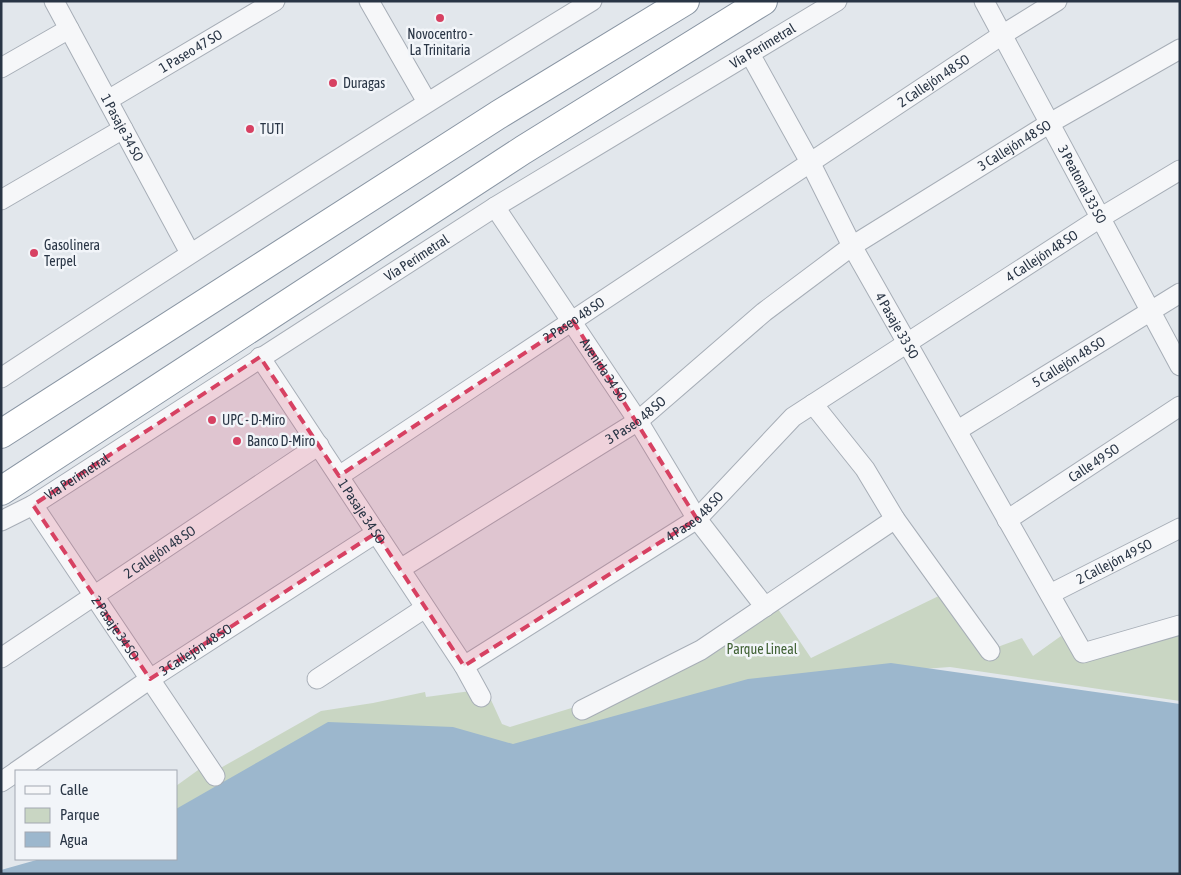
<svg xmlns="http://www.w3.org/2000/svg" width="1181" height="875" font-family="'Asap Condensed',sans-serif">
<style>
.green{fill:#c9d6c3}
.water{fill:#9cb7cd}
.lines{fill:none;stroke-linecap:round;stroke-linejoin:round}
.minor-casing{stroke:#a7aeb7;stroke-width:21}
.highway-casing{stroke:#8995a3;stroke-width:30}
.minor{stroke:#f6f7f9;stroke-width:19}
.highway{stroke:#fff;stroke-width:28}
.marked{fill:#d74162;fill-opacity:0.2;stroke:#d74162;stroke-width:4;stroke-dasharray:10 6;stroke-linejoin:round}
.poi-dot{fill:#d74162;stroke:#f2f5f9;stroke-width:2}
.labels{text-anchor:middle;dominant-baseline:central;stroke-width:5;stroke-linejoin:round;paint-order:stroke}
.poi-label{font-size:14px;fill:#293545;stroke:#f2f5f9;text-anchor:start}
.street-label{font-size:14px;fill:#293545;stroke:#f2f5f9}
.park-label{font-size:14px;fill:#416235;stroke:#f2f5f9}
</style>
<rect width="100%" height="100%" fill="#e2e7ec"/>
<path class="green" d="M949,591L992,649L1022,638L1033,656L1061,636L1082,655L1180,629V701L950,667L896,671L640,717L176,818V786L201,768L217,770L321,711L373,703L425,692L426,697L486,689L502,724L510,727L578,706L776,606L811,658Z"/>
<path class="water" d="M891,663L1180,704V874H1V870L40,859H176V809L328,722L453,727L513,744L748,679Z"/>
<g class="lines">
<defs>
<g id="minor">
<path id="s1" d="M54,1L190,253"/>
<path d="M369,1L427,102"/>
<path id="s2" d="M984,1L1180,366"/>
<path id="s3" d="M750,54L811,164L852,246L1083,653L1180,625"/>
<path d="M1,68L69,29"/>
<path id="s4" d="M108,100L275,1"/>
<path d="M1,200L123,129"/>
<path id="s5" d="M495,207L638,421L697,519L765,607"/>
<path id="s6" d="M260,357L464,666L481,697"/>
<path d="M1,378C196,249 392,123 592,1"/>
<path d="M813,404L865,469L895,519L990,651"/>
<path id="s7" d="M958,430L1180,293"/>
<path id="s8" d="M339,476L1002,35L1057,1"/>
<path id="s9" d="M33,505L215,776"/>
<path id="s10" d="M1007,520L1180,406"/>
<path id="s11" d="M1,521L33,505L495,207L837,1"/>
<path id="s12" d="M400,569L638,421L764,312L852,246L1050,123L1180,49"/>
<path id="s13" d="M1050,594L1180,528"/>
<path id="s14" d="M1,658L319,445"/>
<path id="s15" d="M464,666L697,519L793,417L1100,218L1180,170"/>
<path d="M317,679L425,608"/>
<path d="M582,710L701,650L895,519"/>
<path id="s16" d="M17,771L150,679L376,533"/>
<path d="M1,782L16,772"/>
</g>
<g id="highway">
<path d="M1,434L498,115L685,1"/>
<path d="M1,491L523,150L763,1"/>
</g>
</defs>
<use href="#minor" class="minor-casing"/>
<use href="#highway" class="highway-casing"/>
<use href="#minor" class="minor"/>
<use href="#highway" class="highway"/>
</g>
<path class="marked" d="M573,321L697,519L464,666L376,533L150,679L33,505L260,357L339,476Z"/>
<g class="poi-dot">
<circle cx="440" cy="18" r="5"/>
<circle cx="333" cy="83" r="5"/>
<circle cx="250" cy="129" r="5"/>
<circle cx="34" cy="253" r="5"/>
<circle cx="212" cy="420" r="5"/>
<circle cx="237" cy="441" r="5"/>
</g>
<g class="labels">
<g class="poi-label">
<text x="440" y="34" text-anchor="middle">Novocentro -<tspan x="440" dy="16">La Trinitaria</tspan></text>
<text x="343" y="83">Duragas</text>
<text x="260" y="129">TUTI</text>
<text x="44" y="245">Gasolinera<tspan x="44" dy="16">Terpel</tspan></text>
<text x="222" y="420">UPC - D-Miro</text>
<text x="247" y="441">Banco D-Miro</text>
</g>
<g class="street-label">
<text stroke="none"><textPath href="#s11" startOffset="898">Vía Perimetral</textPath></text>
<text stroke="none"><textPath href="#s4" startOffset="96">1 Paseo 47 SO</textPath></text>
<text stroke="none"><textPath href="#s8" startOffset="714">2 Callejón 48 SO</textPath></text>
<text stroke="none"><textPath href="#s1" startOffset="144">1 Pasaje 34 SO</textPath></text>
<text stroke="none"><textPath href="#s12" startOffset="748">3 Callejón 48 SO</textPath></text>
<text stroke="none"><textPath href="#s2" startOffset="208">3 Peatonal 33 SO</textPath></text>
<text stroke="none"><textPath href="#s15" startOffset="712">4 Callejón 48 SO</textPath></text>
<text stroke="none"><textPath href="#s11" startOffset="492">Vía Perimetral</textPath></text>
<text stroke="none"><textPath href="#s8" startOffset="282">2 Paseo 48 SO</textPath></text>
<text stroke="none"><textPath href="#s3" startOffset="309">4 Pasaje 33 SO</textPath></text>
<text stroke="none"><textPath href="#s7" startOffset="130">5 Callejón 48 SO</textPath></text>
<text stroke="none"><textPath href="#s5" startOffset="196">Avenida 34 SO</textPath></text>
<text stroke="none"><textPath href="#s12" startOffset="279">3 Paseo 48 SO</textPath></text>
<text stroke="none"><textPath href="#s10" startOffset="104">Calle 49 SO</textPath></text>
<text stroke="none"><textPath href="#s11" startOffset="88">Vía Perimetral</textPath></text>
<text stroke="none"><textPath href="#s6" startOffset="185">1 Pasaje 34 SO</textPath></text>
<text stroke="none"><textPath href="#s15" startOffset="275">4 Paseo 48 SO</textPath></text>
<text stroke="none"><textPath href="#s14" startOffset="191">2 Callejón 48 SO</textPath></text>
<text stroke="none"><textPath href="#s13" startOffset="72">2 Callejón 49 SO</textPath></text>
<text stroke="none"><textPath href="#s9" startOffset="148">2 Pasaje 34 SO</textPath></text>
<text stroke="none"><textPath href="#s16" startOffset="216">3 Callejón 48 SO</textPath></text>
</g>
<g class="park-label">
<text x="762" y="649">Parque Lineal</text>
</g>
</g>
<rect width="1181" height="875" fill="none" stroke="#293545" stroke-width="5"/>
<rect x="15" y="770" width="162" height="90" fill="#f2f5f9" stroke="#a2a8b1"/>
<rect x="25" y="786" width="25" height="8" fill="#f6f7f9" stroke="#a2a8b1"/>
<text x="60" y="795" font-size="15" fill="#293545">Calle</text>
<rect x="25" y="808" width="25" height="15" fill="#c9d6c3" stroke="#a2a8b1"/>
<text x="60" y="820" font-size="15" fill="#293545">Parque</text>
<rect x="25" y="832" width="25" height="15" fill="#9cb7cd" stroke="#a2a8b1"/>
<text x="60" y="845" font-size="15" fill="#293545">Agua</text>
</svg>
